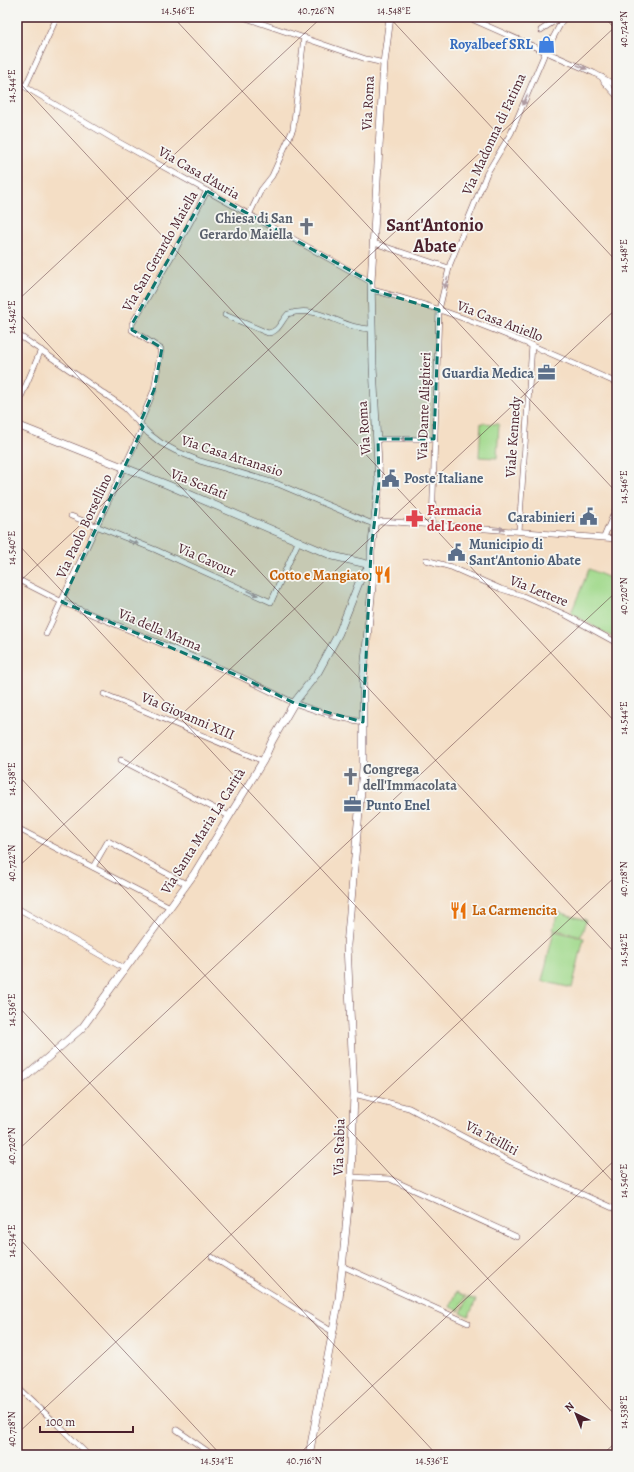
<svg xmlns="http://www.w3.org/2000/svg" width="634" height="1472" font-family="Alegreya,serif">
<style>
.green{fill:#a0d98b;stroke:#757c5b}
.lines{fill:none;stroke-linecap:round;stroke-linejoin:round}
.street-casing{stroke:#643c42;stroke-width:6}
.secondary-casing{stroke:#643c42;stroke-width:8}
.street{stroke:#fff;stroke-width:5}
.secondary{stroke:#fff;stroke-width:7}
.oneway{fill:#ae9aa0}
.marked{fill:#0f766e;fill-opacity:0.2;stroke:#0f766e;stroke-width:3;stroke-dasharray:8 5;stroke-linejoin:round}
.ticks{fill:none;stroke:#4a1f2b;stroke-width:1;stroke-opacity:0.45}
.labels{text-anchor:middle;dominant-baseline:central;stroke-width:3.5;stroke-linejoin:round;paint-order:stroke}
.shop-label{font-size:14px;font-weight:bold;fill:#366cbe;stroke:#f6f6f2;text-anchor:end}
.street-label{font-size:14px;fill:#4a1f2b;stroke:#f6f6f2}
.worship-label{font-size:14px;font-weight:bold;fill:#5b616d;stroke:#f6f6f2;text-anchor:end}
.service-label{font-size:14px;font-weight:bold;fill:#4e5e75;stroke:#f6f6f2;text-anchor:start}
.health-label{font-size:14px;font-weight:bold;fill:#be3a42;stroke:#f6f6f2;text-anchor:start}
.food-label{font-size:14px;font-weight:bold;fill:#c56008;stroke:#f6f6f2;text-anchor:end}
.district-label{font-size:18px;font-weight:bold;fill:#4a1f2b;stroke:#f6f6f2}
.neatline{fill:none;stroke:#4a1f2b;stroke-width:1.5}
.ticks-label{font-size:10px;text-anchor:middle;fill:#4a1f2b}
</style>
<rect width="100%" height="100%" fill="#f6f6f2"/>
<filter id="ink" filterUnits="userSpaceOnUse"><feTurbulence type="fractalNoise" baseFrequency=".025" numOctaves="2"/><feDisplacementMap in="SourceGraphic" scale="8" xChannelSelector="R" yChannelSelector="G"/><feConvolveMatrix kernelMatrix="1 2 1 2 8 2 1 2 1" color-interpolation-filters="sRGB"/></filter>
<filter id="wash" filterUnits="userSpaceOnUse"><feTurbulence type="fractalNoise" baseFrequency=".012" numOctaves="4" result="noise"/><feDisplacementMap in="SourceGraphic" scale="16" xChannelSelector="R" yChannelSelector="G"/><feGaussianBlur stdDeviation="0.9" result="paint"/><feColorMatrix in="noise" values="0 0 0 0 0 0 0 0 0 0 0 0 0 0 0 0 0 1.4 0 .05"/><feComposite in="paint" operator="in"/></filter>
<g filter="url(#wash)">
<rect width="100%" height="100%" fill="#f4dec5"/>
<g class="green">
<path d="M481,423L499,424L497,458L479,457Z"/>
<path d="M589,569L617,581V640L571,613Z"/>
<path d="M558,912L586,920L581,936L553,929Z"/>
<path d="M554,931L584,938L572,988L542,981Z"/>
<path d="M457,1292L466,1296L459,1311L450,1307Z"/>
<path d="M468,1297L476,1300L469,1316L461,1313Z"/>
</g>
</g>
<g filter="url(#ink)">
<g class="lines">
<defs>
<g id="street">
<path d="M243,17L366,59L384,63"/>
<path d="M467,17L594,73L617,86"/>
<path d="M541,30L561,17"/>
<path d="M602,77L604,82L617,96"/>
<path d="M17,82L115,140L371,282"/>
<path d="M25,87L57,17"/>
<path d="M249,215L261,190L272,176L293,129L304,37"/>
<path d="M374,243L449,268"/>
<path d="M372,290C457,311 537,347 617,383"/>
<path d="M225,315L268,333C279,332 281,321 288,314C319,303 342,330 372,329"/>
<path d="M17,334L125,408L148,433L161,443L176,451L200,461L278,484L368,522L374,524L382,521L617,539"/>
<path d="M17,406L41,350"/>
<path d="M140,423L154,390L161,349L132,330V324L173,254L207,191"/>
<path d="M378,439H434"/>
<path d="M617,459L614,468L617,469"/>
<path d="M71,516L156,550L271,602L299,540"/>
<path d="M432,526L439,310L450,264L487,173L511,133L544,55L564,17"/>
<path d="M519,531L532,345"/>
<path d="M604,537L617,506"/>
<path d="M426,560L451,567L501,589L523,596L566,615L617,643"/>
<path d="M17,579L62,602L241,677L294,703L332,716L363,722"/>
<path d="M46,634L143,427"/>
<path d="M104,694L263,761"/>
<path d="M121,760L229,816"/>
<path d="M17,828L170,907"/>
<path d="M93,867L108,841L186,884"/>
<path d="M17,908L125,969"/>
<path d="M354,1094L409,1108L511,1162L617,1210"/>
<path d="M351,1177L390,1179L517,1237"/>
<path d="M212,1257L333,1332"/>
<path d="M342,1266L468,1323"/>
<path d="M17,1387L59,1426L88,1455"/>
<path d="M177,1430L213,1455"/>
</g>
<g id="secondary">
<path d="M17,425L168,485L333,556L371,565"/>
<path d="M17,1084L82,1028L194,874L263,761L272,741L294,703L318,672L339,633L362,575L371,565"/>
<path d="M309,1455L339,1299L351,1177L354,1094L347,945L363,768V682L373,576L371,565V551L379,484L373,366L371,282L384,63L390,17"/>
</g>
</defs>
<use href="#street" class="street-casing"/>
<use href="#secondary" class="secondary-casing"/>
<use href="#street" class="street"/>
<use href="#secondary" class="secondary"/>
</g>
<defs><path id="oneway-solid" d="M-6-.8H1V-3.2L6.5 0L1 3.2V.8H-6Z"/></defs>
<g class="oneway">
<use href="#oneway-solid" transform="translate(582 67) rotate(23)"/>
<use href="#oneway-solid" transform="translate(525 100) rotate(113)"/>
<use href="#oneway-solid" transform="translate(446 283) rotate(104)"/>
<use href="#oneway-solid" transform="translate(392 295) rotate(-166)"/>
<use href="#oneway-solid" transform="translate(406 439) rotate(-180)"/>
<use href="#oneway-solid" transform="translate(499 529) rotate(3)"/>
<use href="#oneway-solid" transform="translate(133 542) rotate(21)"/>
<use href="#oneway-solid" transform="translate(253 593) rotate(24)"/>
<use href="#oneway-solid" transform="translate(101 618) rotate(-157)"/>
<use href="#oneway-solid" transform="translate(259 686) rotate(-154)"/>
<use href="#oneway-solid" transform="translate(328 714) rotate(17)"/>
</g>
</g>
<path class="marked" d="M207,191L371,282L372,290L439,310L434,439H378L379,484L371,551L363,722L294,703L241,677L62,602L143,427L140,423L154,390L162,348L132,330V324Z"/>
<path class="ticks" d="M173,17L617,493M389,17L617,262M604,17L617,31M17,18L18,17M17,80L617,724M17,301L322,17M17,311L617,955M17,543L617,1186M17,584L617,25M17,774L617,1417M17,868L617,308M17,1005L437,1455M17,1151L617,591M17,1236L221,1455M17,1434L617,875M298,1455L617,1158M602,1455L617,1441"/>
<defs>
<symbol id="shop-bare" viewBox="-9 -9 18 18"><path d="M-5-2.5h2.3a2.7 3.5 0 0 1 5.4 0H5L5.5 6h-11ZM-1.5-2.5h3a1.5 2.3 0 0 0-3 0Z" fill="#3f7fe0" stroke="#f6f6f2" stroke-width="2.5" paint-order="stroke"/></symbol>
<symbol id="church-bare" viewBox="-9 -9 18 18"><path d="M-1.2-6h2.4v3.5h3.3v2.4h-3.3V6h-2.4V-.1h-3.3v-2.4h3.3Z" fill="#6b7280" stroke="#f6f6f2" stroke-width="2.5" paint-order="stroke"/></symbol>
<symbol id="office-bare" viewBox="-9 -9 18 18"><path d="M-6-3h4V-5.5h4V-3h4V5H-6ZM-1-4.5V-3h2v-1.5ZM-6 0V1H6V0Z" fill="#5c6f8a" stroke="#f6f6f2" stroke-width="2.5" paint-order="stroke"/></symbol>
<symbol id="civic-bare" viewBox="-9 -9 18 18"><path d="M-.6-6.5H3V-4.5H.6V-3L4-1V1h2V6H-6V1h2V-1L-.6-3ZM-1.2 2.5V6h2.4V2.5Z" fill="#5c6f8a" stroke="#f6f6f2" stroke-width="2.5" paint-order="stroke"/></symbol>
<symbol id="pharmacy-bare" viewBox="-9 -9 18 18"><path d="M-2-6h4v4h4v4h-4v4h-4v-4h-4v-4h4Z" fill="#e0444e" stroke="#f6f6f2" stroke-width="2.5" paint-order="stroke"/></symbol>
<symbol id="restaurant-bare" viewBox="-9 -9 18 18"><path d="M-5-6h1v4h1v-4h1v4h1v-4h1v5L-1.5 .5V6h-2V.5L-5-1ZM5-6V6H3V1.5H1.5Q1.5-4 5-6Z" fill="#e8710a" stroke="#f6f6f2" stroke-width="2.5" paint-order="stroke"/></symbol>
</defs>
<g fill-rule="evenodd">
<use href="#shop-bare" x="534" y="32" width="25" height="25"/>
<use href="#church-bare" x="294" y="214" width="25" height="25"/>
<use href="#office-bare" x="534" y="360" width="25" height="25"/>
<use href="#civic-bare" x="378" y="466" width="25" height="25"/>
<use href="#civic-bare" x="576" y="504" width="25" height="25"/>
<use href="#pharmacy-bare" x="402" y="506" width="25" height="25"/>
<use href="#civic-bare" x="444" y="540" width="25" height="25"/>
<use href="#restaurant-bare" x="370" y="562" width="25" height="25"/>
<use href="#church-bare" x="338" y="764" width="25" height="25"/>
<use href="#office-bare" x="340" y="792" width="25" height="25"/>
<use href="#restaurant-bare" x="446" y="898" width="25" height="25"/>
</g>
<g class="labels">
<g class="shop-label">
<text x="533" y="44">Royalbeef SRL</text>
</g>
<g class="street-label">
<text transform="translate(368 103) rotate(-87)">Via Roma</text>
<text transform="translate(494 134) rotate(-65)">Via Madonna di Fatima</text>
<text transform="translate(199 173) rotate(30)">Via Casa d'Auria</text>
<text transform="translate(160 251) rotate(-60)">Via San Gerardo Maiella</text>
<text transform="translate(500 321) rotate(21)">Via Casa Aniello</text>
<text transform="translate(424 406) rotate(-88)">Via Dante Alighieri</text>
<text transform="translate(364 428) rotate(-94)">Via Roma</text>
<text transform="translate(513 437) rotate(-86)">Viale Kennedy</text>
<text transform="translate(232 456) rotate(18)">Via Casa Attanasio</text>
<text transform="translate(199 484) rotate(22)">Via Scafati</text>
<text transform="translate(84 526) rotate(-65)">Via Paolo Borsellino</text>
<text transform="translate(207 560) rotate(24)">Via Cavour</text>
<text transform="translate(539 591) rotate(22)">Via Lettere</text>
<text transform="translate(160 630) rotate(23)">Via della Marna</text>
<text transform="translate(188 716) rotate(23)">Via Giovanni XIII</text>
<text transform="translate(203 831) rotate(-58)">Via Santa Maria La Carità</text>
<text transform="translate(492 1138) rotate(28)">Via Teilliti</text>
<text transform="translate(339 1147) rotate(-88)">Via Stabia</text>
</g>
<g class="worship-label">
<text x="293" y="218">Chiesa di San<tspan x="293" dy="16">Gerardo Maiella</tspan></text>
<text x="363" y="769" text-anchor="start">Congrega<tspan x="363" dy="16">dell'Immacolata</tspan></text>
</g>
<g class="service-label">
<text x="534" y="373" text-anchor="end">Guardia Medica</text>
<text x="404" y="478">Poste Italiane</text>
<text x="575" y="517" text-anchor="end">Carabinieri</text>
<text x="469" y="544">Municipio di<tspan x="469" dy="16">Sant'Antonio Abate</tspan></text>
<text x="366" y="805">Punto Enel</text>
</g>
<g class="health-label">
<text x="427" y="510">Farmacia<tspan x="427" dy="16">del Leone</tspan></text>
</g>
<g class="food-label">
<text x="369" y="575">Cotto e Mangiato</text>
<text x="472" y="910" text-anchor="start">La Carmencita</text>
</g>
<g class="district-label">
<text x="435" y="225">Sant'Antonio<tspan x="435" dy="21">Abate</tspan></text>
</g>
</g>
<rect width="634" height="1472" fill="none" stroke="#f6f6f2" stroke-width="44"/>
<g transform="translate(576 1414) rotate(317)" stroke="#f6f6f2" stroke-width="3" paint-order="stroke">
<path d="M0-3L7 15L0 10L-7 15Z" fill="#4a1f2b"/>
<text y="-6" font-size="11" font-weight="bold" text-anchor="middle" fill="#4a1f2b">N</text>
</g>
<path d="M40 1426v6h93v-6" fill="none" stroke="#4a1f2b" stroke-width="2"/>
<text x="46" y="1426" font-size="12" fill="#4a1f2b" stroke="#f6f6f2" stroke-width="3" paint-order="stroke">100 m</text>
<rect x="22" y="22" width="590" height="1428" class="neatline"/>
<g class="ticks-label">
<text x="178" y="14">14.546°E</text>
<text x="316" y="14">40.726°N</text>
<text x="394" y="14">14.548°E</text>
<text transform="translate(623 29) rotate(-90)" y="4">40.724°N</text>
<text transform="translate(11 86) rotate(-90)" y="4">14.544°E</text>
<text transform="translate(623 256) rotate(-90)" y="4">14.548°E</text>
<text transform="translate(11 317) rotate(-90)" y="4">14.542°E</text>
<text transform="translate(623 487) rotate(-90)" y="4">14.546°E</text>
<text transform="translate(11 548) rotate(-90)" y="4">14.540°E</text>
<text transform="translate(623 596) rotate(-90)" y="4">40.720°N</text>
<text transform="translate(623 718) rotate(-90)" y="4">14.544°E</text>
<text transform="translate(11 779) rotate(-90)" y="4">14.538°E</text>
<text transform="translate(11 863) rotate(-90)" y="4">40.722°N</text>
<text transform="translate(623 879) rotate(-90)" y="4">40.718°N</text>
<text transform="translate(623 950) rotate(-90)" y="4">14.542°E</text>
<text transform="translate(11 1010) rotate(-90)" y="4">14.536°E</text>
<text transform="translate(11 1146) rotate(-90)" y="4">40.720°N</text>
<text transform="translate(623 1181) rotate(-90)" y="4">14.540°E</text>
<text transform="translate(11 1241) rotate(-90)" y="4">14.534°E</text>
<text transform="translate(623 1412) rotate(-90)" y="4">14.538°E</text>
<text transform="translate(11 1429) rotate(-90)" y="4">40.718°N</text>
<text x="217" y="1464">14.534°E</text>
<text x="304" y="1464">40.716°N</text>
<text x="432" y="1464">14.536°E</text>
</g>
</svg>
